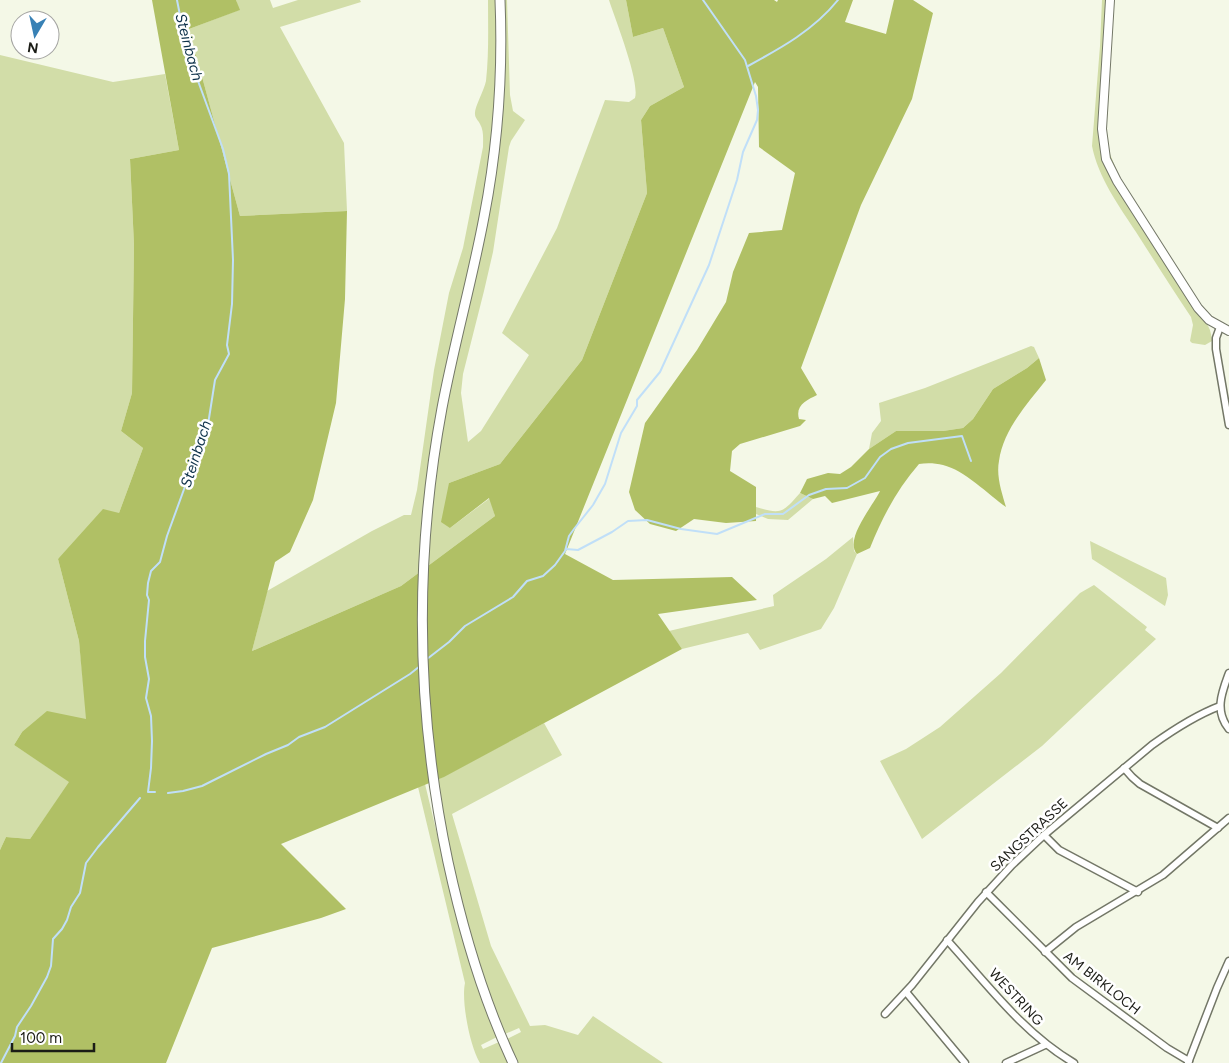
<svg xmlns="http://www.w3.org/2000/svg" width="1229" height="1063" font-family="Figtree,sans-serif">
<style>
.green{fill:#d2dda8}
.forest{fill:#b0c065}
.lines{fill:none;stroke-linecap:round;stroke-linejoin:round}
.stream{stroke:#c0dff8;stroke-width:2}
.minor-casing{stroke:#737767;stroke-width:9}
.tertiary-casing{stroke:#737767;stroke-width:10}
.secondary-casing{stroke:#737767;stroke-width:11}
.minor{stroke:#fff;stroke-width:6}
.tertiary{stroke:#fff;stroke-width:8}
.secondary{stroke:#fff;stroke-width:9}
.labels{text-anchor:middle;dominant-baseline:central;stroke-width:5;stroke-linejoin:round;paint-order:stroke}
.street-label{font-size:14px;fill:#1b1c16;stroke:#fff}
.water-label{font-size:15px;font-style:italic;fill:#0f324a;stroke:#fff}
</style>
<rect width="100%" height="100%" fill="#f4f8e7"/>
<g class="green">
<path d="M236,0H270L273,8L298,0H360L361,2L280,27L344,143L347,211L240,216L189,29L239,10Z"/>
<path d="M488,0H507L510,95L513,111L525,120L511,141L509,147L493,252L484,291L463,374L461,393L468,442L481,431L529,355L502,333L557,228L605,100L629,102L635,98C640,81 615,19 609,0H626L633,37L663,28L684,87L650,106L641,120L647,193L582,360L500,464L449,483L450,528L490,498L495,516L401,586L252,651L267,591L372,531L404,515H411L417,490L434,370L449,293L463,248L483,147C483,139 484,131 480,124C478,120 475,118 475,114C474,108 484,91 486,81C489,54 488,27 488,0Z"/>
<path d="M1102,0H1114L1106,129L1110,154L1119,176L1200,305V315C1208,324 1211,329 1212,341L1205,345L1192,343L1190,341L1193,325L1191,317C1172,289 1154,260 1136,232C1119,206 1098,177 1092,146L1100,46Z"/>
<path d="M0,55L113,82L165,74L179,150L130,159L134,245L132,393L121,431L143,448L119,513L58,559L79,641L87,719L22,732L14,745L70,782L30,839L6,837L0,850Z"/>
<path d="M1031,346L1034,347L1039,358L1027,368L993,389L973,419L963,428L943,431H896L869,449L872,433L881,421L879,403L925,388Z"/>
<path d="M800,493L813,499L788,520L768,519L756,514V507C782,515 783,512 800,493Z"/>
<path d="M853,537L854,551L857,554L834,608L821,629L760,650L748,633L682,649L669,631L774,606L773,595L826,559Z"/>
<path d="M1090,541L1166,578L1168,595L1165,606L1092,559Z"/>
<path d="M1094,585L1147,627L1145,630L1156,639L1042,746L922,839L880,761L906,749L940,727L1001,673L1080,593Z"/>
<path d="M544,723L562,755L452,814L491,946L530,1026L545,1025L578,1035L593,1016L663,1063H518L507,1039L521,1032L519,1028L505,1034C472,952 451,867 437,780Z"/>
<path d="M425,784L460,929L497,1037L481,1045L483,1049L499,1042L509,1063H480C470,1047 461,1001 465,983L418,787Z"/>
</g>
<g class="forest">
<path d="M152,0H236L240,10L189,29L240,216L347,211L345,299L336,403L313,500L290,552L275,562L252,651L401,586L495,516L489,498L450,528L441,522L449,483L500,464L582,360L647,193L641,120L650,106L684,87L663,28L633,37L626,0H774L777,2L778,0H853L845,22L886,34L894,0H913L933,13L912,99L861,205L801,368L817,395C807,400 795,405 799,419L806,420L800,426L740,444L732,451L730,471L756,487V521L726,523L694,519L676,531L650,524L635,510L629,492L645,423L697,350L726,302L733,272L749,233L782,230L795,173L759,147L758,87L755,82L565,554L613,580L732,577L757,600L658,614L682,649L444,777L281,844L346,909L321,918L212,948L166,1063H0V850L6,837L30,839L69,782L14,745L22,732L47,711L86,719L79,641L58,559L103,509L119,513L143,448L121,431L132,393L134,245L130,159L179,150Z"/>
<path d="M1039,358L1046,380C1027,404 1003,430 999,461C996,476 1002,493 1006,507C988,494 964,470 943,465C935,463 926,463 919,464C897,489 882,518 870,548L857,554C844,539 873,506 880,491L832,503L825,496L813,499L800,493L807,479L828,473L840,474L851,467L869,449L896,431H943L963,428L973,419L993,389L1027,368Z"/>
</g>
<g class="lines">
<g class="stream">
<path d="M748,66C781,48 814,30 838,0"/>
<path d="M566,549L578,550L612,532L628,521L647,520L681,529L717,534L765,514H783L809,495L826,489L847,488L865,478L880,457L891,449L908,443L962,436L971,461"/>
<path d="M427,659L449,642L465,626L513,597L527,581L543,576L555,565L565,551L569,536L574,529L593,505L605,484L621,433L637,406V400L660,372L709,265L737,180L743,152L757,120L758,110L756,96L745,60L703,0"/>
<path d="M155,792H148L151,768L152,741L151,716L146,698L149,679L145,657V641L149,600L147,595L148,583L151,571L160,562L167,536L187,481L194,465L202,438L207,431L215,380L229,354L227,345L232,304L233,260L229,174L223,149L187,51L177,0"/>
<path d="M168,793L183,791L202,786L266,754L288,745L299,737L325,727L410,674L420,666"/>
<path d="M1,1063L15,1036L17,1027L31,1006L47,977L51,966L53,939L62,929L67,920L71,907L80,893L86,863L98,847L140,798"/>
</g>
<defs>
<g id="minor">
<path d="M1220,327L1216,338V349L1229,425"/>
<path d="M1229,673C1222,692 1214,711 1229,729"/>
<path d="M1124,768L1132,777L1140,784L1218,828"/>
<path d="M1044,835L1059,850L1138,892"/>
<path d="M986,892L1072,978L1167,1048L1189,1061"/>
<path d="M947,940C987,984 1023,1033 1074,1063"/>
<path d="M1045,952L1076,927L1163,875L1229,818"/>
<path d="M906,992L965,1063"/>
<path d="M885,1014L912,985L978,902L1012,865L1044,835L1152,745C1173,730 1196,715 1220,706"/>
<path d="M1006,1063L1045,1045"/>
<path d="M1188,1063L1217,988L1229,961"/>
</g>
<path id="tertiary" d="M1110,0L1102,129L1106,159L1117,181L1198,308L1209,320L1229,331"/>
<path id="secondary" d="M500,0C503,73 498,145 484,217C472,281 454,344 442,408C414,559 416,711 448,862C463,931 483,999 513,1063"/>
</defs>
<use href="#minor" class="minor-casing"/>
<use href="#tertiary" class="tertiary-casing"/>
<use href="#secondary" class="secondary-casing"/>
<use href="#minor" class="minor"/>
<use href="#tertiary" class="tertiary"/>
<use href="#secondary" class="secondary"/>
</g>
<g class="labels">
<g class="street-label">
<text transform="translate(1029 835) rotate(-43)">SANGSTRASSE</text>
<text transform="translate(1102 983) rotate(38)">AM BIRKLOCH</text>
<text transform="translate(1016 997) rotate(47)">WESTRING</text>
</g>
<g class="water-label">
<text transform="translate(189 47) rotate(75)">Steinbach</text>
<text transform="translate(196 454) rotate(-72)">Steinbach</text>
</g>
</g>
<g transform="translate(35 35) rotate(189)"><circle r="24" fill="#ffffff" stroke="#a4a4a2"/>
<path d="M0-4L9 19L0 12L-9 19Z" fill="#3881b5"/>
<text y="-8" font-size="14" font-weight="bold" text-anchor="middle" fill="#1b1c16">N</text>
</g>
<path d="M12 1043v8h82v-8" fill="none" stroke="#1b1c16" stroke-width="2.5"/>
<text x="20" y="1043" font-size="15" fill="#1b1c16" stroke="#ffffff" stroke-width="4" paint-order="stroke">100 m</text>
</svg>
